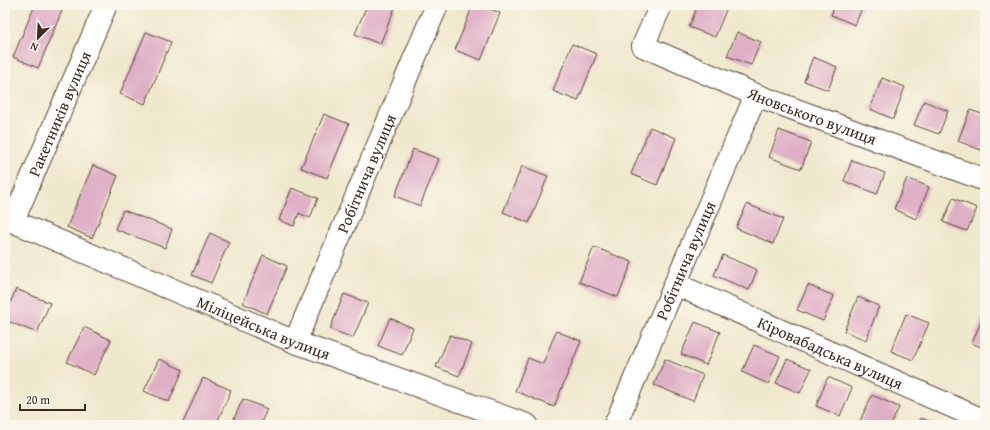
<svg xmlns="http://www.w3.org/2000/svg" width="990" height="430" font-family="'Gentium Book Plus',serif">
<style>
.building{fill:#dfafc6}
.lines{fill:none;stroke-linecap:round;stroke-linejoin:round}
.minor-casing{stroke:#564638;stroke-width:24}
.minor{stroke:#fff;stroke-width:22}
.labels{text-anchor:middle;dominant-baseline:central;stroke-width:3;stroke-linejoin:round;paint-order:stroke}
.street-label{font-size:16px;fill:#3b2a1e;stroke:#fbf7ec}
</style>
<rect width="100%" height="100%" fill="#fbf7ec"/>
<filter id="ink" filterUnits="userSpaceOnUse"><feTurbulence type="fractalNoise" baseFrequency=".025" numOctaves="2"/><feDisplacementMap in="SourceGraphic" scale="8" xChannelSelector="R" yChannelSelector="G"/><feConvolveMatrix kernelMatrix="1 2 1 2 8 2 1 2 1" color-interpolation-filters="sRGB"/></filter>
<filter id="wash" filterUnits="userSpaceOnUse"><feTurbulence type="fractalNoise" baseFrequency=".012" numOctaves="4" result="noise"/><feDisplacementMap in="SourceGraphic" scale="16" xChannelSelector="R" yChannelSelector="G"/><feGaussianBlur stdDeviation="0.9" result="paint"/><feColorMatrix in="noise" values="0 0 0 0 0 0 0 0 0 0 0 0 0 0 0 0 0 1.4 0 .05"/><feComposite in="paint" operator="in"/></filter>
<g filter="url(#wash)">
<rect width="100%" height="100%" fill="#f0e8cd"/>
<g id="blocks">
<g class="building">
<path d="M35,5L64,6L38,68L13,57Z"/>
<path d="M367,5H396L380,44L355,34Z"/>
<path d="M473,5H480L500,13L481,60L455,50Z"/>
<path d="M698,5H728L715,37L689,27Z"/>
<path d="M835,5H863L855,25L831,15Z"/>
<path d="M961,5H976L974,10Z"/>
<path d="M146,32L171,42L145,104L120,94Z"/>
<path d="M737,32L761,42L751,65L727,56Z"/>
<path d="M572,44L597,54L578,101L553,91Z"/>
<path d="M813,57L837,67L828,90L804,81Z"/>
<path d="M882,78L905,87L893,119L870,109Z"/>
<path d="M924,101L948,111L939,134L914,125Z"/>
<path d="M970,110L985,115V139L981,150L958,141Z"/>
<path d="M324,114L349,124L327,178L301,168Z"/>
<path d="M650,127L676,138L657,185L631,174Z"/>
<path d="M5,128L10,130L5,142Z"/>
<path d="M779,130L811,142L801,169L769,157Z"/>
<path d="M413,149L439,159L420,206L395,196Z"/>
<path d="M852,160L885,173L877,194L844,181Z"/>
<path d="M93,165L118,176L92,238L67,227Z"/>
<path d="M522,166L548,176L529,223L503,212Z"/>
<path d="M907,178L929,187L916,219L894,209Z"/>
<path d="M292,188L318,198L310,218L299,213L294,226L279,220Z"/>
<path d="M953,198L977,208L967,231L943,222Z"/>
<path d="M747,204L783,219L773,244L736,228Z"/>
<path d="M123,210L172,229L165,248L115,229Z"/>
<path d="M210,233L229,242L211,283L192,275Z"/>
<path d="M594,247L632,262L618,297L579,282Z"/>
<path d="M263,255L287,266L267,314L243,303Z"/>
<path d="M723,255L757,270L749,290L714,275Z"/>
<path d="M808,285L834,296L823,321L797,310Z"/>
<path d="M16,289L50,303L37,333L5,320V315Z"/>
<path d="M344,294L368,303L353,338L330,329Z"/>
<path d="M858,297L879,306L866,340L844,331Z"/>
<path d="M985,312V349L972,343Z"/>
<path d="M906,314L929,323L913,360L891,351Z"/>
<path d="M390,318L413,328L402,355L378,346Z"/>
<path d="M695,322L720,332L706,365L681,354Z"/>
<path d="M84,327L111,340L94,375L67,362Z"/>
<path d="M556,331L581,341L554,407L515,391L528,358L543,364Z"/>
<path d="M450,335L472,344L459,376L436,367Z"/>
<path d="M754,345L780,356L768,384L742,372Z"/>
<path d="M159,359L183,370L169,402L144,391Z"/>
<path d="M665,359L703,375L693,401L654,385Z"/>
<path d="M787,359L811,369L800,393L776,383Z"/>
<path d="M828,377L852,388L840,416L816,406Z"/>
<path d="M203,378L231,390L216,425H182Z"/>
<path d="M872,395L899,407L891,425H863L859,423Z"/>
<path d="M243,399L267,409L260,425H231Z"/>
<path d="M921,418L939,425H918Z"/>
</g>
</g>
</g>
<g filter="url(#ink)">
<use href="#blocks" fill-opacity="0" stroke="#564638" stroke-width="1"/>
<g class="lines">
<defs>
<g id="minor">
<path id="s1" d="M661,5L643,46L756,95L985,180"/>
<path id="s2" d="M5,218L295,342L527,425"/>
<path id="s3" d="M13,221L106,5"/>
<path id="s4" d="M675,284L985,421"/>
<path id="s5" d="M295,342L437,5"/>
<path id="s6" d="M615,425L756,95"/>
</g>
</defs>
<use href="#minor" class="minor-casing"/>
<use href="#minor" class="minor"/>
</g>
</g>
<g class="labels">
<g class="street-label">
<text stroke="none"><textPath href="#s3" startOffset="117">Ракетників вулиця</textPath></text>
<text stroke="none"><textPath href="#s1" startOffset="228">Яновського вулиця</textPath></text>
<text stroke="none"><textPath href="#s5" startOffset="183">Робітнича вулиця</textPath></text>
<text stroke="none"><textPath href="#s6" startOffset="179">Робітнича вулиця</textPath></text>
<text stroke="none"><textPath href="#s2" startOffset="281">Міліцейська вулиця</textPath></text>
<text stroke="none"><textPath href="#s4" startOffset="170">Кіровабадська вулиця</textPath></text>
</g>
</g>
<rect width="990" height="430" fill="none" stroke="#fbf7ec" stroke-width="20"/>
<g transform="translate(38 38) rotate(204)" stroke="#fbf7ec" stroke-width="3" paint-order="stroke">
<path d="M0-3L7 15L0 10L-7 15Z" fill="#3b2a1e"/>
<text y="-6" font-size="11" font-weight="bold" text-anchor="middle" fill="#3b2a1e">N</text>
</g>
<path d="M20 404v6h65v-6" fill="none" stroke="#3b2a1e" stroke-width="2"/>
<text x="26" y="404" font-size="12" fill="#3b2a1e" stroke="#fbf7ec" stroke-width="3" paint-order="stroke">20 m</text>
</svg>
